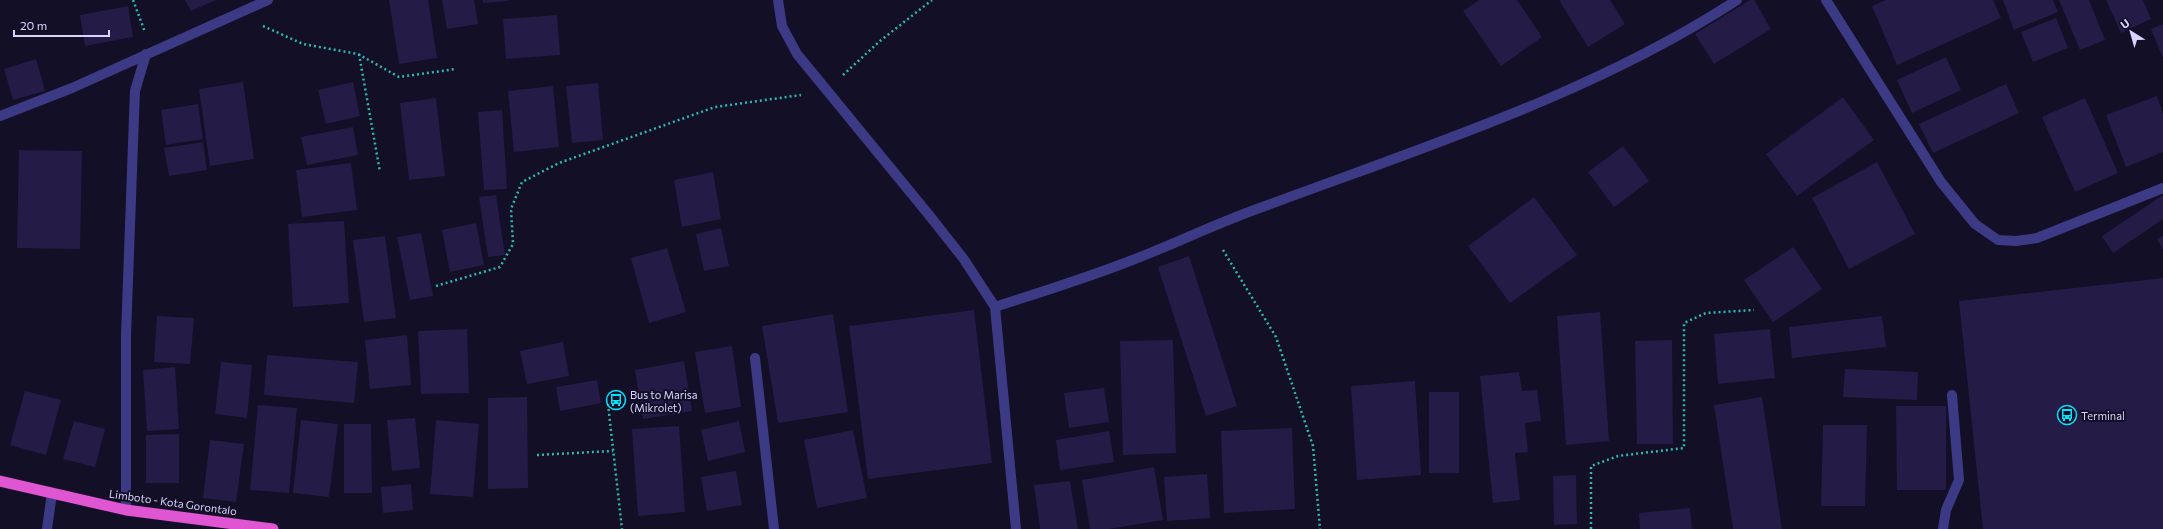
<svg xmlns="http://www.w3.org/2000/svg" width="2163" height="529" font-family="Commissioner,sans-serif">
<style>
.building{fill:#241b47}
.lines{fill:none;stroke-linecap:round;stroke-linejoin:round}
.path{stroke:#2fb8b0;stroke-width:2.5;stroke-dasharray:2 3;stroke-linecap:butt}
.service{stroke:#3d3a85;stroke-width:10}
.minor{stroke:#3d3a85;stroke-width:10}
.trunk{stroke:#e055d1;stroke-width:11}
.labels{text-anchor:middle;dominant-baseline:central;stroke-width:4;stroke-linejoin:round;paint-order:stroke}
.poi-label{font-size:11px;fill:#d9d4ff;stroke:#130f26;text-anchor:start}
.street-label{font-size:11px;fill:#d9d4ff;stroke:#130f26}
</style>
<rect width="100%" height="100%" fill="#130f26"/>
<g class="building">
<path d="M185,0H216L191,11Z"/>
<path d="M389,0H428L437,58L399,64Z"/>
<path d="M442,0H474L478,24L447,29Z"/>
<path d="M483,0H508V1L483,3Z"/>
<path d="M1479,0H1517L1542,37L1501,66L1463,11Z"/>
<path d="M1559,0H1610L1625,24L1588,47Z"/>
<path d="M1750,0H1754L1771,29L1714,64L1695,34Z"/>
<path d="M1886,0H1993L2001,18L1897,65L1872,6Z"/>
<path d="M2003,0H2053L2058,12L2014,30Z"/>
<path d="M2059,0H2089L2105,40L2080,50Z"/>
<path d="M2106,0H2143L2151,19L2121,33Z"/>
<path d="M128,6L133,37L85,46L80,15Z"/>
<path d="M557,15L560,55L506,59L503,19Z"/>
<path d="M2056,18L2068,48L2033,62L2021,32Z"/>
<path d="M2163,24V58L2151,29Z"/>
<path d="M1946,57L1961,90L1912,113L1897,80Z"/>
<path d="M36,59L45,91L13,100L4,69Z"/>
<path d="M243,82L254,159L210,166L199,89Z"/>
<path d="M353,82L360,116L326,124L318,90Z"/>
<path d="M598,83L603,140L572,143L566,86Z"/>
<path d="M2006,84L2019,113L1933,153L1919,124Z"/>
<path d="M553,86L559,147L514,152L508,91Z"/>
<path d="M2157,96L2163,113V152L2126,167L2106,115Z"/>
<path d="M1843,97L1874,140L1797,196L1766,154Z"/>
<path d="M436,98L445,176L409,180L400,103Z"/>
<path d="M2085,98L2118,173L2075,192L2042,117Z"/>
<path d="M198,104L203,139L166,145L161,110Z"/>
<path d="M502,110L507,189L484,190L478,112Z"/>
<path d="M353,127L358,155L307,165L301,137Z"/>
<path d="M203,142L207,170L169,176L164,148Z"/>
<path d="M1623,146L1649,181L1614,207L1588,172Z"/>
<path d="M19,150L82,151L80,249L17,248Z"/>
<path d="M1877,162L1915,234L1849,269L1812,198Z"/>
<path d="M351,163L357,210L302,217L296,170Z"/>
<path d="M713,172L721,219L682,227L674,180Z"/>
<path d="M496,195L505,255L488,257L479,197Z"/>
<path d="M2163,195V219L2113,253L2102,236Z"/>
<path d="M1534,197L1577,255L1510,303L1468,246Z"/>
<path d="M344,221L349,303L293,307L288,224Z"/>
<path d="M476,223L484,265L450,272L442,230Z"/>
<path d="M721,228L729,266L704,271L696,234Z"/>
<path d="M421,233L433,296L410,300L397,237Z"/>
<path d="M385,236L396,318L364,322L353,240Z"/>
<path d="M2163,236V250L2157,239Z"/>
<path d="M1793,247L1822,289L1773,322L1744,280Z"/>
<path d="M667,248L686,312L649,323L631,258Z"/>
<path d="M1189,256L1237,406L1206,416L1158,267Z"/>
<path d="M2163,278V529H1983L1959,301Z"/>
<path d="M974,310L992,463L868,479L849,326Z"/>
<path d="M1600,312L1609,441L1566,445L1557,316Z"/>
<path d="M833,314L848,412L778,423L762,326Z"/>
<path d="M157,316L194,318L190,364L154,362Z"/>
<path d="M1882,316L1886,347L1792,358L1789,327Z"/>
<path d="M467,329L469,393L421,394L418,331Z"/>
<path d="M1770,329L1775,378L1718,384L1714,334Z"/>
<path d="M407,335L411,385L370,389L365,340Z"/>
<path d="M1173,340L1176,453L1123,455L1120,341Z"/>
<path d="M1672,340L1673,444H1637L1635,341Z"/>
<path d="M563,342L569,376L527,384L520,351Z"/>
<path d="M732,346L741,407L705,413L695,352Z"/>
<path d="M267,355L358,362L354,403L264,395Z"/>
<path d="M684,361L692,411L643,419L635,370Z"/>
<path d="M221,362L252,365L247,418L215,414Z"/>
<path d="M175,367L179,429L147,431L143,370Z"/>
<path d="M1845,369L1918,372L1917,400L1843,397Z"/>
<path d="M1519,372L1522,391L1537,390L1541,421L1525,423L1528,452L1515,453L1520,500L1493,503L1480,376Z"/>
<path d="M597,380L601,403L560,411L556,387Z"/>
<path d="M1415,381L1421,475L1357,480L1351,386Z"/>
<path d="M1104,388L1109,422L1069,428L1064,393Z"/>
<path d="M25,391L61,400L46,455L10,445Z"/>
<rect x="1429" y="392" width="30" height="81"/>
<path d="M527,397L528,488L488,489V398Z"/>
<path d="M1762,397L1782,529H1733L1714,405Z"/>
<path d="M258,405L297,408L289,493L250,490Z"/>
<path d="M1896,406H1946V490H1897Z"/>
<path d="M415,418L420,468L392,471L387,420Z"/>
<path d="M301,420L338,424L329,497L293,493Z"/>
<path d="M436,420L479,424L473,497L430,494Z"/>
<path d="M74,421L105,429L95,467L63,459Z"/>
<path d="M739,421L745,452L708,461L701,430Z"/>
<path d="M344,424H371L372,493H344Z"/>
<path d="M1823,425H1867L1865,506H1821Z"/>
<path d="M679,426L685,512L638,516L632,429Z"/>
<path d="M1292,428L1295,509L1224,513L1221,431Z"/>
<path d="M853,430L867,498L817,508L804,440Z"/>
<path d="M1109,431L1114,462L1060,470L1056,440Z"/>
<path d="M179,434V483H146V435Z"/>
<path d="M210,440L244,444L236,502L203,498Z"/>
<path d="M1154,467L1163,520L1109,529H1090L1082,480Z"/>
<path d="M736,471L742,505L707,511L701,477Z"/>
<path d="M1207,474L1210,518L1167,521L1164,477Z"/>
<path d="M1576,475L1577,524L1554,525L1553,476Z"/>
<path d="M1070,481L1078,529H1040L1034,485Z"/>
<path d="M411,484L413,510L383,513L381,487Z"/>
<path d="M1690,508L1692,529H1640L1639,513Z"/>
</g>
<g class="lines">
<g class="path">
<path d="M133,0L145,32"/>
<path d="M263,26L303,44L358,54L399,77L456,69"/>
<path d="M359,54L380,172"/>
<path d="M843,75L880,41L932,0"/>
<path d="M1223,250L1276,337L1313,446L1320,529"/>
<path d="M436,286L500,267L513,244L511,209L522,182L559,163L715,107L801,95"/>
<path d="M608,404L622,529"/>
<path d="M537,455L613,451"/>
<path d="M1591,529V466L1618,456L1684,448V323L1706,313L1754,310"/>
</g>
<g class="service">
<path d="M126,510V335L134,116L135,91L146,54"/>
<path d="M47,529L52,493"/>
<path d="M1943,529L1946,510L1959,480L1952,395"/>
</g>
<g class="minor">
<path d="M778,0L782,26L797,54L929,215L963,258L995,307L1016,529"/>
<path d="M1826,0L1941,182L1975,224L1998,240L2016,241L2037,238L2163,188"/>
<path d="M0,116L72,88L268,0"/>
<path d="M995,307C1038,293 1080,280 1122,264C1171,246 1218,222 1268,205C1427,146 1594,93 1737,0"/>
<path d="M755,358L774,529"/>
</g>
<path class="trunk" d="M0,481L126,510L273,529"/>
</g>
<defs>
<symbol id="bus-ring" viewBox="-11 -11 22 22"><circle r="9.5" fill="#130f26" stroke="#00e5ff" stroke-width="1.5"/><path d="M-5-6H5V4H4V6H2V4H-2V6H-4V4H-5ZM-3.5-4V0h7V-4ZM-3.5 1.2v1.5H-2V1.2ZM2 1.2v1.5H3.5V1.2Z" fill="#00e5ff"/></symbol>
</defs>
<g fill-rule="evenodd">
<use href="#bus-ring" x="605" y="389" width="22" height="22"/>
<use href="#bus-ring" x="2056" y="404" width="22" height="22"/>
</g>
<g class="labels">
<g class="poi-label">
<text x="630" y="394">Bus to Marisa<tspan x="630" dy="13">(Mikrolet)</tspan></text>
<text x="2081" y="415">Terminal</text>
</g>
<g class="street-label">
<text transform="translate(173 502) rotate(8)">Limboto - Kota Gorontalo</text>
</g>
</g>
<g transform="translate(2131 32) rotate(323)" stroke="#130f26" stroke-width="3" paint-order="stroke">
<path d="M0-3L7 15L0 10L-7 15Z" fill="#d9d4ff"/>
<text y="-6" font-size="11" font-weight="bold" text-anchor="middle" fill="#d9d4ff">U</text>
</g>
<path d="M14 30v6h95v-6" fill="none" stroke="#d9d4ff" stroke-width="2"/>
<text x="20" y="30" font-size="12" fill="#d9d4ff" stroke="#130f26" stroke-width="3" paint-order="stroke">20 m</text>
</svg>
